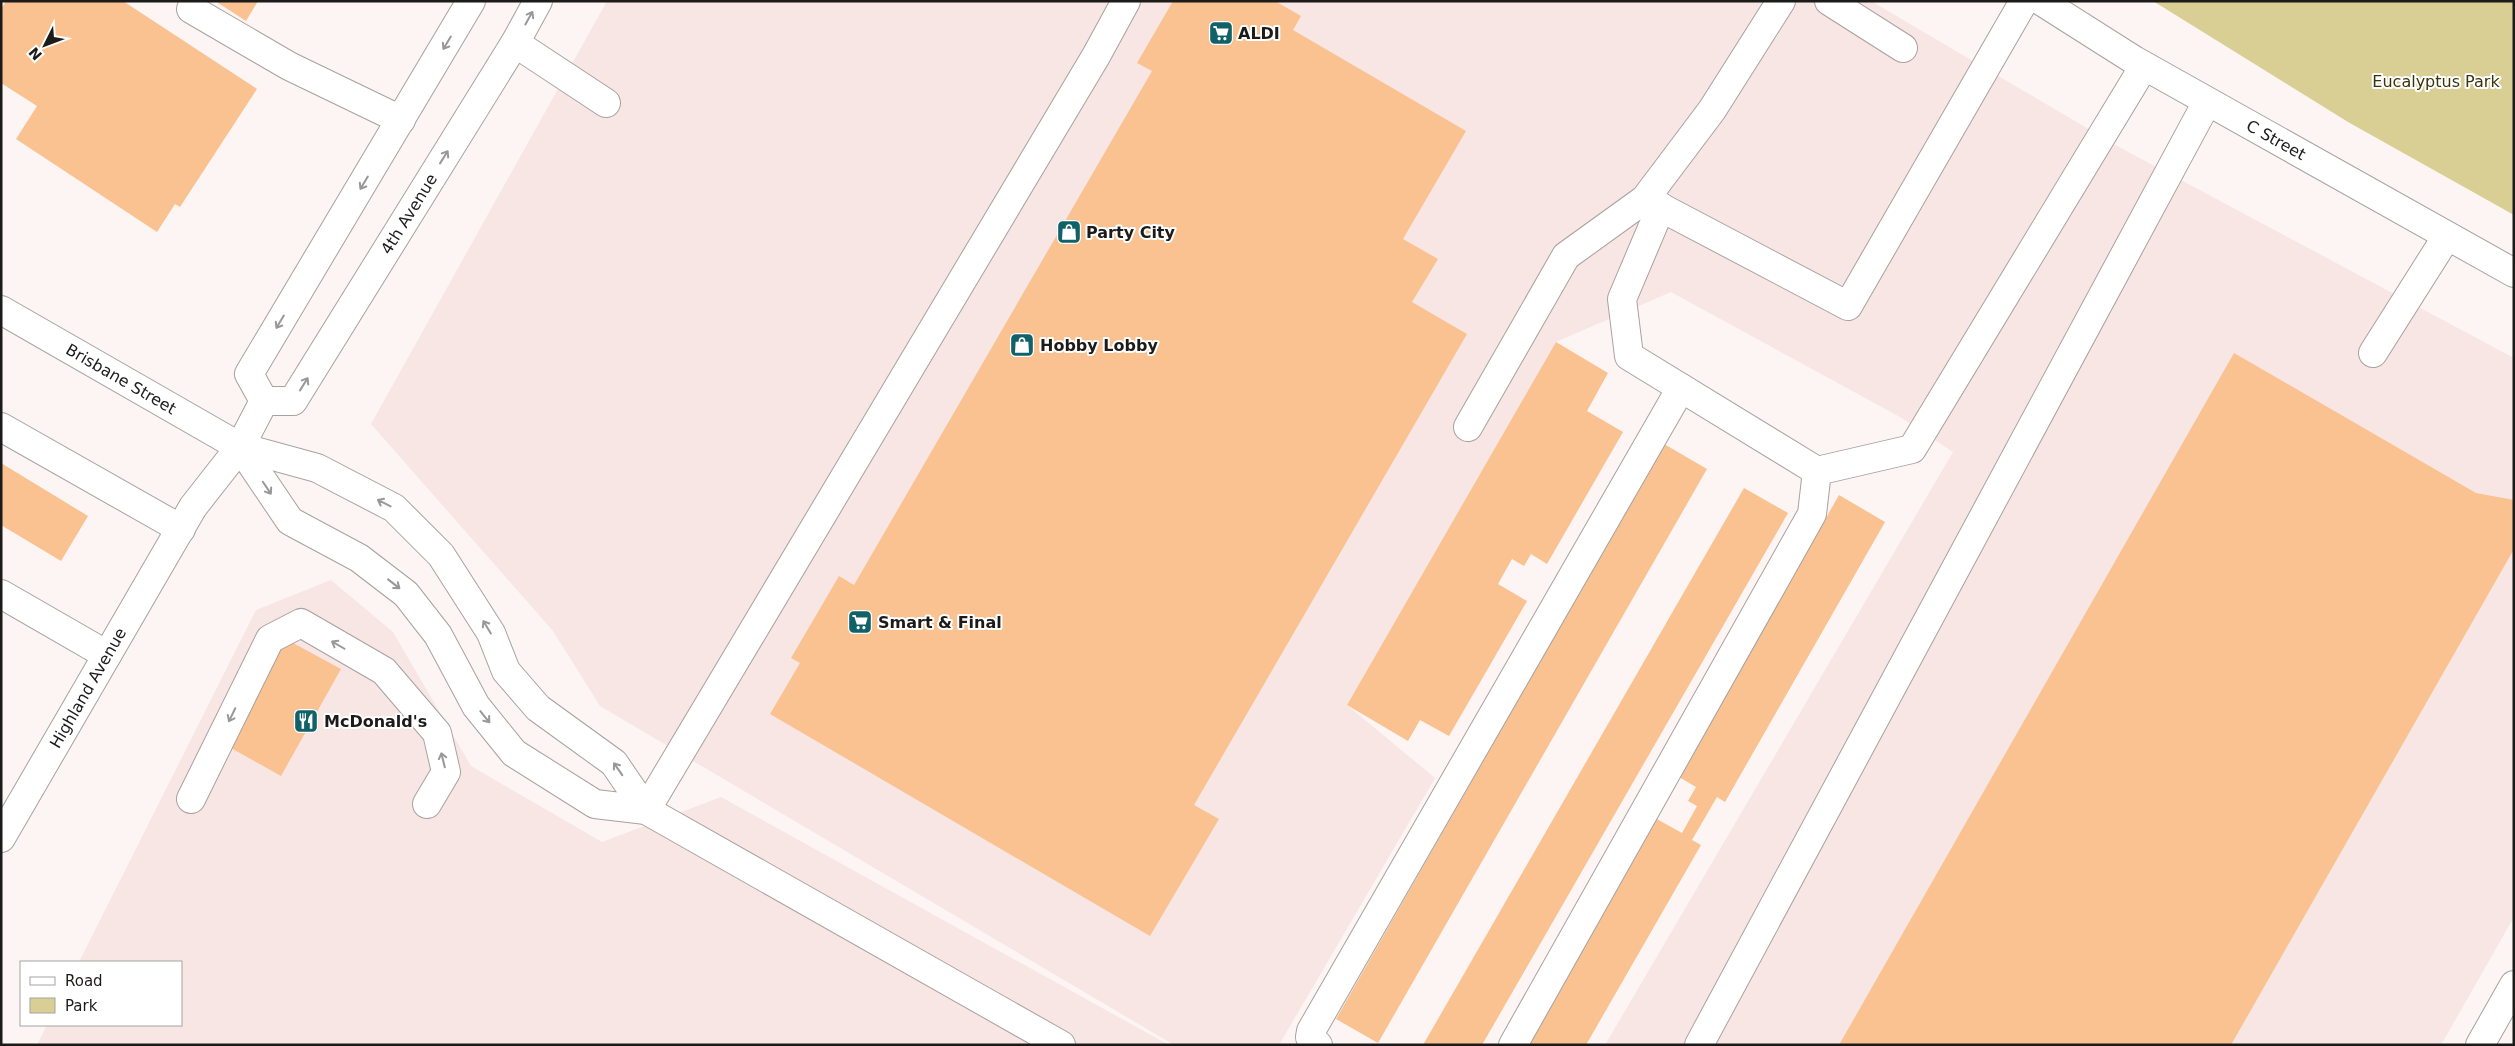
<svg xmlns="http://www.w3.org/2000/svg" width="2515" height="1046" font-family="'DejaVu Sans',sans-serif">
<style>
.built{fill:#f7e6e3}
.green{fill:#d9ce94}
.building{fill:#f9c290}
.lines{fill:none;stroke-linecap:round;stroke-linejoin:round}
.minor-casing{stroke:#a8a1a0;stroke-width:30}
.major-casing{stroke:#a8a1a0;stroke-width:30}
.minor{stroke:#fff;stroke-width:28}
.major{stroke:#fff;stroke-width:28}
.oneway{stroke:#999898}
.labels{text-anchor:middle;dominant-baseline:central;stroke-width:4;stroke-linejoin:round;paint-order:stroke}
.poi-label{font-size:16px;font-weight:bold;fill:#1d1b1a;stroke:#fff;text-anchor:start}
.park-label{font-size:16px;fill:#3a330b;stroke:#fff}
.street-label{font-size:16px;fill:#1d1b1a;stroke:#fff}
</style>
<rect width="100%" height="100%" fill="#fcf5f4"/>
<g class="built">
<path d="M607,1H1871L2119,147L2514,358V917L2441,1045H1605L1953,452L1900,417L1671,292L1556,342L1347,705L1435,778L1279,1045H1174L600,706L553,631L371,424Z"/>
<path d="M331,580L393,632L471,766L602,842L721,797L1169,1045H37L47,1025H181V962H79L256,610Z"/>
</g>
<path class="green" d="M2153,1H2514V215L2348,122Z"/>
<g class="building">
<path d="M6,1H123L257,89L180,207L175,204L157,232L16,139L37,106L1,83V9Z"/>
<path d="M215,1H258L246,21Z"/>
<path d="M1173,1H1275L1301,16L1293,30L1466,131L1403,239L1438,259L1412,302L1467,334L1194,805L1219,819L1150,936L770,714L800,663L791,658L839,576L854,585L1152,71L1137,63Z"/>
<path d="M1556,342L1608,373L1587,411L1623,432L1547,564L1531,554L1524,566L1512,559L1498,584L1527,601L1449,736L1420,720L1408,741L1347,705Z"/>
<path d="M2234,353L2476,493L2514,500V549L2231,1045H1839Z"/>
<path d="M1664,444L1707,469L1378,1043L1336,1019Z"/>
<path d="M1,463L88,516L61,561L1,525Z"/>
<path d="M1744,488L1788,513L1482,1045H1423Z"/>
<path d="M1839,495L1885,522L1725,802L1717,797L1692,840L1701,845L1586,1045H1526L1655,818L1682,833L1697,806L1688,801L1696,787L1679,777Z"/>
<path d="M293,643L341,669L281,776L222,743L277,649Z"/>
</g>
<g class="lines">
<defs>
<g id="minor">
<path d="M1829,1L1903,48"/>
<path d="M191,9L289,66L401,120"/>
<path d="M515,43L606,103"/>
<path d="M1645,199L1848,306L2024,1"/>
<path d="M1661,207L1622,299L1629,356L1817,471L1912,449L2144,66"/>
<path d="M1,310L240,447L317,468L394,508L441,555L491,633L506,671L538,708L614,763L646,810"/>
<path d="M2373,353L2447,236"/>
<path d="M1,427L181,529"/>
<path d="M1468,427L1566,256L1645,199L1712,110L1781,1"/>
<path d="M240,447L290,521L359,558L406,594L438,635L476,706L514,753L595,804L646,810L1061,1045"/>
<path d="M1,594L107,655"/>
<path d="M191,799L270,639L301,623L384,671L437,733L446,772L427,804"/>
<path d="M646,810L1096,56L1126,1"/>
<path d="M1318,1045L1310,1037L1311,1031L1681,388"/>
<path d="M1513,1045L1812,514L1817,471"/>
<path d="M1699,1045L2207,102"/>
<path d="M2480,1045L2514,985"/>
</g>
<g id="major">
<path d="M2041,1L2134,60L2514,273"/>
<path d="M264,401H293L515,43L538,1"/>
<path d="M264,401L249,374L471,1"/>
<path d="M1,838L193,507L240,447L264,401"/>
</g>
</defs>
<use href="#minor" class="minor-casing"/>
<use href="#major" class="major-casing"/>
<use href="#minor" class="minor"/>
<use href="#major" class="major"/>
</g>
<defs><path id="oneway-shaft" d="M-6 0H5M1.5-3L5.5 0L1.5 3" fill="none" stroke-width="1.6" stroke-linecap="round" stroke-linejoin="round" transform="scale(1.25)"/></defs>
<g class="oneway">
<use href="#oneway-shaft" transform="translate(529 18) rotate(-61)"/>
<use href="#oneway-shaft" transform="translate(447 43) rotate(121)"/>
<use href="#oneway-shaft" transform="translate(444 157) rotate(-58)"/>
<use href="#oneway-shaft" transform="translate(364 183) rotate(121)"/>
<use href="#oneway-shaft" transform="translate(280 322) rotate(121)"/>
<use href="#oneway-shaft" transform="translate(304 384) rotate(-58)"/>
<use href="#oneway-shaft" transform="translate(267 488) rotate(56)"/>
<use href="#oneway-shaft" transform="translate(384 503) rotate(-153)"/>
<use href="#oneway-shaft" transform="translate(394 584) rotate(38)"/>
<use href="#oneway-shaft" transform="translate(487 627) rotate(-121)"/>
<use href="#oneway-shaft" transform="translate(338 645) rotate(-150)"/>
<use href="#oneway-shaft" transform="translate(232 715) rotate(116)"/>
<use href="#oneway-shaft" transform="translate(485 717) rotate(51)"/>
<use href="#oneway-shaft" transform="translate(443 760) rotate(-104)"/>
<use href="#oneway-shaft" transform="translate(618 769) rotate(-125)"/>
</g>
<defs>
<symbol id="supermarket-square" viewBox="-11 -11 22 22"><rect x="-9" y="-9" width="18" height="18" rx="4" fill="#116268" stroke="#fff"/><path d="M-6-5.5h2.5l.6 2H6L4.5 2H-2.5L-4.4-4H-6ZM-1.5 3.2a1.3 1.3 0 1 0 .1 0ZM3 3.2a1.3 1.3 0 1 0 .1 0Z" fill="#fff"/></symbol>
<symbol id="shop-square" viewBox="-11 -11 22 22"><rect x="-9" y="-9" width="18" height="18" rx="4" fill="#116268" stroke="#fff"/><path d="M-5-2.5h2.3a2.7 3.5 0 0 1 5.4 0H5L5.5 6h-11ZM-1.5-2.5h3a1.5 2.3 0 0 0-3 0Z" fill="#fff"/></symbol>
<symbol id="restaurant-square" viewBox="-11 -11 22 22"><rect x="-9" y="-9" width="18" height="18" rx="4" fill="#116268" stroke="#fff"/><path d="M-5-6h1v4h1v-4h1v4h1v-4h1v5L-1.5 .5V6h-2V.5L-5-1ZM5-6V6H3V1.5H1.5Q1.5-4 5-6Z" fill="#fff"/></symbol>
</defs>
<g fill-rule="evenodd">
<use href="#supermarket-square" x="1207" y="19" width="28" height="28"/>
<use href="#shop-square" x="1055" y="218" width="28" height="28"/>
<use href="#shop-square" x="1008" y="331" width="28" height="28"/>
<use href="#supermarket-square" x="846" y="608" width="28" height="28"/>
<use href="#restaurant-square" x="292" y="707" width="28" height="28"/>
</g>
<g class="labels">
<g class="poi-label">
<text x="1238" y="33">ALDI</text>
<text x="1086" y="232">Party City</text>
<text x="1040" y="345">Hobby Lobby</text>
<text x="878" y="622">Smart &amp; Final</text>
<text x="324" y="721">McDonald's</text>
</g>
<g class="park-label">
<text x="2436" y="81">Eucalyptus Park</text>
</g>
<g class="street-label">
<text transform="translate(2276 140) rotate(29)">C Street</text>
<text transform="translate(409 214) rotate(-58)">4th Avenue</text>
<text transform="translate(121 379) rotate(30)">Brisbane Street</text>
<text transform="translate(88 688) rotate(-60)">Highland Avenue</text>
</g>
</g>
<rect width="2515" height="1046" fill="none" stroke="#1d1b1a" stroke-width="5"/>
<rect x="20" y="961" width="162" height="65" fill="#ffffff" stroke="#a5a4a3"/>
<rect x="30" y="977" width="25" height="8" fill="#ffffff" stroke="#a5a4a3"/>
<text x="65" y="986" font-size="15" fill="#1d1b1a">Road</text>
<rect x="30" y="998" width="25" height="15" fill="#d9ce94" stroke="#a5a4a3"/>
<text x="65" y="1011" font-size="15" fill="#1d1b1a">Park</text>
<g transform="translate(45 45) rotate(228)" stroke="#ffffff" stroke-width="4" paint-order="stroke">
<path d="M0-4L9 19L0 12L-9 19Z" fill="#1d1b1a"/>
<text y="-8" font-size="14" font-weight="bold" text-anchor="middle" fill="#1d1b1a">N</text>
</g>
</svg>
